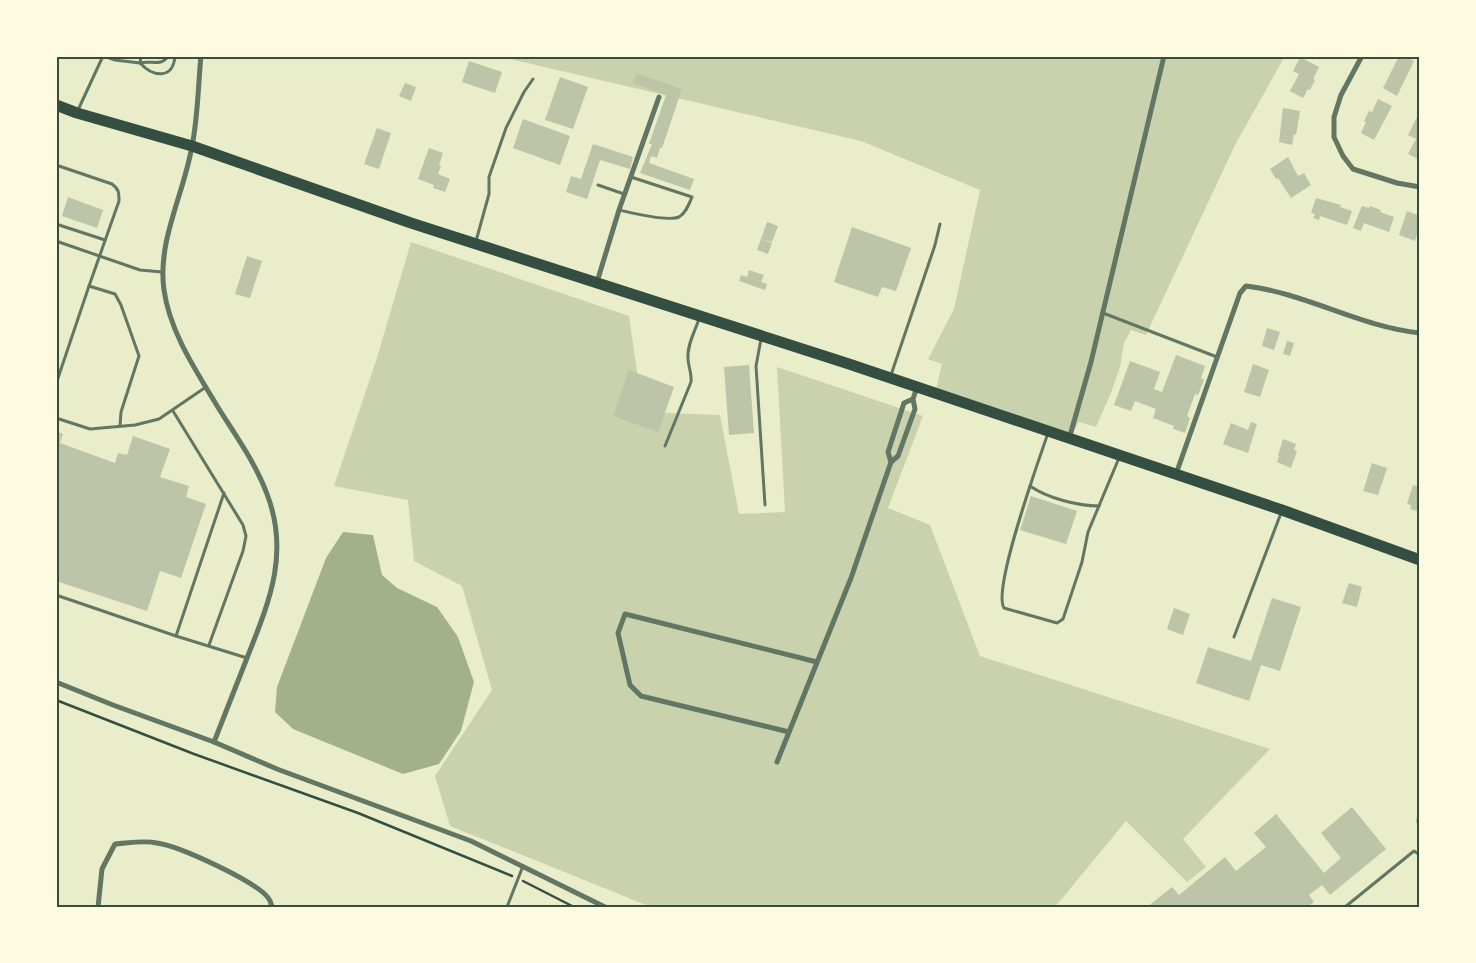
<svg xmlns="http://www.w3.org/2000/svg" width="1476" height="963" font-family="'DejaVu Sans',sans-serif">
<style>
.green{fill:#cad2ad}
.water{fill:#a3b18a}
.building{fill:#bcc5a7}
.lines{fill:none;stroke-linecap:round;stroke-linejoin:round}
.path{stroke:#344e41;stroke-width:2.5}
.service{stroke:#617663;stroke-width:3}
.minor{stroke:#617663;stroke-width:5}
.trunk{stroke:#344e41;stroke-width:11}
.neatline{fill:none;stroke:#344e41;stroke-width:2}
</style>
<rect width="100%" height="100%" fill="#e9edc9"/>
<g class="green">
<path d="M497,56H1285L1235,145L1146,335L1131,330L1124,343L1120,367L1111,393L1096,427L1079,422L1069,439L935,394L942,364L928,359L954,309L980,190L861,141Z"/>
<path d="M411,242L629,316L643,412L720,415L739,514L785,512L777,367L923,416L888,508L930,525L980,656L1270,749L1183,839L1206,867L1187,882L1126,821L1055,907H651L450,826L435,776L492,690L462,586L414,561L408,500L334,486L377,358Z"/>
</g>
<path class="water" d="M343,532L373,535L382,575L397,588L437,607L458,637L474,682L461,731L439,764L403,774L293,729L275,712L277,687L326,558Z"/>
<g class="building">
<path d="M1399,56H1404L1414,61L1397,96L1383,88Z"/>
<path d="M1300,57L1319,67L1313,79L1315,80L1310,90L1308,89L1303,98L1290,91L1299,74L1293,71Z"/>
<path d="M469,61L502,72L495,93L462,82Z"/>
<path d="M637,73L682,89L662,148H660L657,158L651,156L649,163L694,179L690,190L640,173L652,144H649L666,95L633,83Z"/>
<path d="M560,77L588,87L573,129L545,120Z"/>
<path d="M405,83L416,87L411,101L399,96Z"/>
<path d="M1378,99L1392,106L1374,140L1361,133L1366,122L1364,121L1369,111L1372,112Z"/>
<path d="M1283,108L1300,111L1296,135L1294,134L1292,145L1279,142Z"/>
<path d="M1417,117L1420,118V160L1408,154L1416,139L1408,135Z"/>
<path d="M523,119L570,136L560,165L513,148Z"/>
<path d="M377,128L391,133L379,169L364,164Z"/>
<path d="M593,144L633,157L630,169L600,160L587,199L566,192L571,176L581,179Z"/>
<path d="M429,148L443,153L439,165L441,166L438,174L450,179L445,192L433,188L434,185L418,179Z"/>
<path d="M1288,157L1298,176L1304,173L1311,185L1291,198L1278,178L1276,179L1270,169Z"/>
<path d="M68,197L103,210L97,228L62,216Z"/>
<path d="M1316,198L1341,205L1340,207L1352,211L1347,225L1320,216L1319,220L1313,218L1315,214L1311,213Z"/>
<path d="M1362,206L1369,208L1370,206L1381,210L1380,212L1394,217L1389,232L1364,223L1361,231L1353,228Z"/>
<path d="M1407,211L1420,216V232L1418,231L1415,241L1399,235Z"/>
<path d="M767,222L778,226L772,242L761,239Z"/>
<path d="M852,227L911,248L896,291L882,287L878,297L834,282Z"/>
<path d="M761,239L772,243L768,254L757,250Z"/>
<path d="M247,256L262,261L250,298L235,294Z"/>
<path d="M749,270L764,275L761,282L767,284L765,290L739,281L741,275L747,277Z"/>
<path d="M1267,328L1280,332L1274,350L1262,346Z"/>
<path d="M1287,341L1294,343L1290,356L1283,354Z"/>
<path d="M1176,355L1205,366L1201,378L1204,380L1198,395L1195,394L1187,416L1190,418L1185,433L1173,429L1174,426L1153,418L1156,409L1135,401L1131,411L1114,405L1130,361L1160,372L1154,389L1162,392Z"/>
<path d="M1253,364L1269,370L1260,397L1244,392Z"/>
<path d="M749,365L754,433L729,435L724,367Z"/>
<path d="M629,370L674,387L658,432L613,416Z"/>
<path d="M1251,422L1257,424L1248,453L1223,444L1231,423L1248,430Z"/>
<path d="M56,431L63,434L60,443L115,463L118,453L127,455L133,436L170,449L160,477L189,486L186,497L206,504L181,578L160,571L147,611L56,581Z"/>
<path d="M1283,439L1296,444L1294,450L1297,451L1291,468L1277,462L1279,456L1278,455Z"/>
<path d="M1372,463L1387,468L1378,495L1363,491Z"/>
<path d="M1413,485L1420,487V508L1418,511L1410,509L1411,505L1407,504Z"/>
<path d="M1031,496L1077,511L1066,544L1020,530Z"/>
<path d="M1349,583L1362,587L1357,607L1342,603Z"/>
<path d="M1272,598L1301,607L1280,671L1261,665L1249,701L1196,683L1208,647L1251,661Z"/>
<path d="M1174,608L1190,614L1183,635L1167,629Z"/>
<path d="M1352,807L1386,849L1330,895L1322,885L1309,895L1314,902L1310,905L1312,907H1147L1172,887L1179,895L1225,857L1236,871L1266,847L1254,833L1276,814L1324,873L1341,858L1321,833Z"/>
</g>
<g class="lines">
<g class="path">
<path d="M56,700L194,754L358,813L512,876"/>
<path d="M523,881L574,907"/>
</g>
<g class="service">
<path d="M104,56L115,60L140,63C153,77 173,80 175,56"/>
<path d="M141,56L140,63C150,60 162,67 168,56"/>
<path d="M78,110L103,56"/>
<path d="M56,165L112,184C119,189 119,193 119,201L89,286"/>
<path d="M598,185L624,194"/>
<path d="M619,210C632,213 667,222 679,217C686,213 689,204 692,197L631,177"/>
<path d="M56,224L105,240"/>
<path d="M56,241L140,270L162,272"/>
<path d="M476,241L489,194V177L506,128L524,92L533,79"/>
<path d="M1103,313L1217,357"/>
<path d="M761,339L756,366L765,505"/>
<path d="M891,375L935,245L940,224"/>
<path d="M56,384L89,286L115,294L121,305L139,356L121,412L120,426"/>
<path d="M173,411L243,525L246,536L243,551L209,645"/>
<path d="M56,418L90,429L135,425L159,419L206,387"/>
<path d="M1048,433C1039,460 992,589 1004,608L1057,623L1063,619L1082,562L1088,532L1119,458"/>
<path d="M665,446L691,382C692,373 688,366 688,358C687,345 695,331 699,319"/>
<path d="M1030,486C1047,498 1078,506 1099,506"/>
<path d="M56,595L176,636L247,658"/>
<path d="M176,636L224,493"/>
<path d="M1234,637L1281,513"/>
<path d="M1420,801L1418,822L1420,825"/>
<path d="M507,907L523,866"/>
<path d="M1345,907L1414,851L1420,855"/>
</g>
<g class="minor">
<path d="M201,56C198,86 198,117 192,146C184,194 157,241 164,290C170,333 197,372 219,409C236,436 256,464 267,494C290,554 269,602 247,658C236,686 225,714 214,742"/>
<path d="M1362,56L1341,95L1334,117V137L1343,156L1353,169L1397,183L1420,187"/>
<path d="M597,282L619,210L659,97"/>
<path d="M913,399L904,403L888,452L891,462L898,456L915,409L913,399L917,387"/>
<path d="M1069,439L1091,362L1164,56"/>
<path d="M1176,474L1240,293L1246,286C1306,293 1360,327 1420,333"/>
<path d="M56,682L113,705L214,742L277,769L471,841L605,907"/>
<path d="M789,732L641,696L630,685L618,633L625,614L817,662"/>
<path d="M777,762L851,578L891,462"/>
<path d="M98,907L102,869L115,844C129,843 143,840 157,843C179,846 258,882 269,899C271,902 271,904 272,907"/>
</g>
<path class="trunk" d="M56,105L77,113L192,146L411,223L849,364L1282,510L1420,560"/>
</g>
<rect width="1476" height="963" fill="none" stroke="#fefae0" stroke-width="115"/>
<rect x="58" y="58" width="1360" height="848" class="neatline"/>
</svg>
